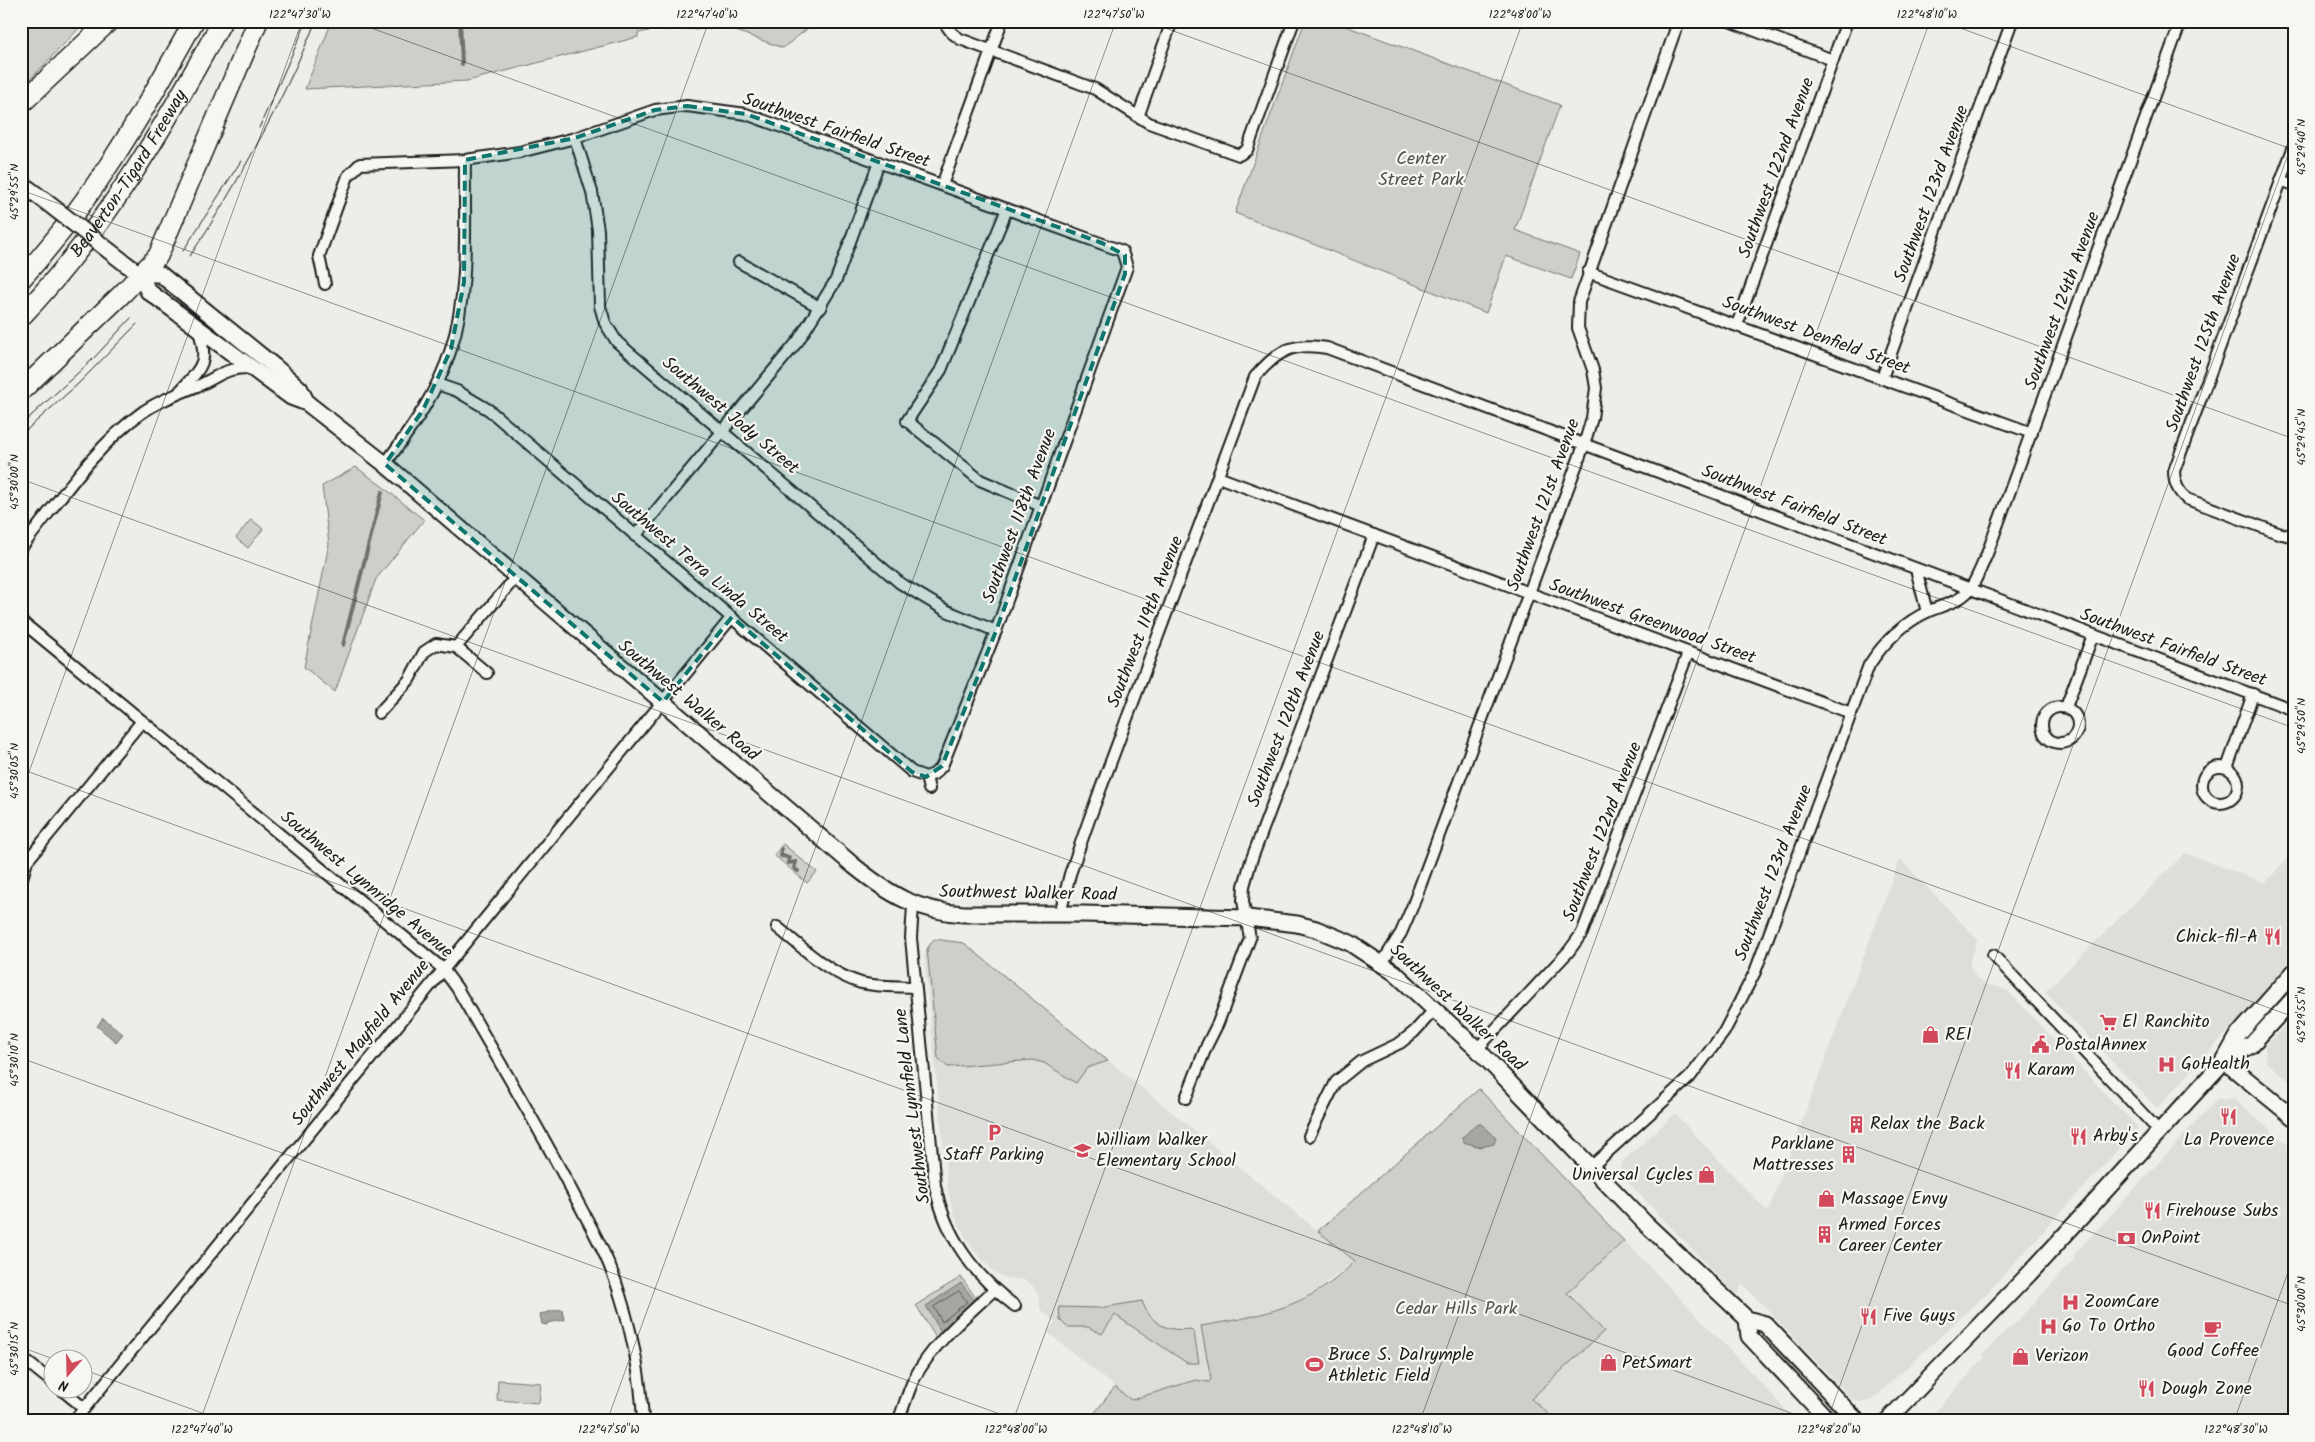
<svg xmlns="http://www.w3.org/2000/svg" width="2315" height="1442" font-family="Kalam,sans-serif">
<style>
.built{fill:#ddddda}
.green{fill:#cececb;stroke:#757574}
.water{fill:#a6a6a3;stroke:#6f6f6d}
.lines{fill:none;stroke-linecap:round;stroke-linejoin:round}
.shore{stroke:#535352;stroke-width:1}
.stream{stroke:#6f6f6d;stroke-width:4}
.street-casing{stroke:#1c1c1c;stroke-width:14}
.secondary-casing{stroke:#1c1c1c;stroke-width:19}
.highway-casing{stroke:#1c1c1c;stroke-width:22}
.street{stroke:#f6f6f2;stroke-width:10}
.secondary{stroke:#f6f6f2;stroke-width:15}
.highway{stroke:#f6f6f2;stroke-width:19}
.tram{stroke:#1c1c1c;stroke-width:1}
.secondary-bridge-casing{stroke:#1c1c1c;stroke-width:19;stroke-linecap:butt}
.secondary-bridge{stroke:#f6f6f2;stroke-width:15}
.marked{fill:#0f766e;fill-opacity:0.2;stroke:#0f766e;stroke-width:4;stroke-dasharray:10 6;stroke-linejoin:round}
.ticks{fill:none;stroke:#1c1c1c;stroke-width:1;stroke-opacity:0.45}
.labels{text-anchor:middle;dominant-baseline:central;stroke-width:4.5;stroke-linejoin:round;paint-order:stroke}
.street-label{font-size:18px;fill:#1c1c1c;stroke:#f6f6f2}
.park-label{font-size:18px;fill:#515151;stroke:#f6f6f2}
.poi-label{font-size:18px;fill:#1c1c1c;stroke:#f6f6f2;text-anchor:start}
.neatline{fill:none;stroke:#1c1c1c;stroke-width:2}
.ticks-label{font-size:12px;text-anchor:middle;fill:#1c1c1c}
</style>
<rect width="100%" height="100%" fill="#edede9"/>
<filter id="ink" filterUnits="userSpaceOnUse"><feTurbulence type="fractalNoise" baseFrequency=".02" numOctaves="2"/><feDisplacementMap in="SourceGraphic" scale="10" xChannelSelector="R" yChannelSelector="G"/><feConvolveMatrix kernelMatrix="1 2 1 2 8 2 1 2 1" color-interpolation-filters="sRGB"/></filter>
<g filter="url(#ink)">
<g class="built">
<path d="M2294,851V960L2157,1108L2045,992L2185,853L2265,883Z"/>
<path d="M1900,859L1978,940L1970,959V966L1976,977L1987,985L1999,987L2008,991L2138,1128L1988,1292L1876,1396L1870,1401L1859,1402L1851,1398L1742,1283L1737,1296L1623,1177L1620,1169L1623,1161L1675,1114L1768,1212Z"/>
<path d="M934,942L964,943L1355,1261L1310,1295L1281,1310L1255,1317L1209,1382L1195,1380L1131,1400L1047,1332L1055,1322L1040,1309L1039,1296L1033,1286L1024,1280L1006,1278L994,1272L972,1248L955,1217L948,1191L924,956L928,945Z"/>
<path d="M2294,1015V1085L2266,1062L2265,1047Z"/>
<path d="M2219,1097L2222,1100L2232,1098L2294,1150V1421H1927L1985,1357L1983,1354L2005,1331L2015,1324L2075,1258L2073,1256Z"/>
<path d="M1625,1241L1762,1384L1796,1421H1551L1524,1399L1604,1331L1566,1293Z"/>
</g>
<g class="green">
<path d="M21,21H86L21,89Z"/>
<path d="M332,21H817L783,48L728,28L654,30L638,33V37L467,81L305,89Z"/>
<path d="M1305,21H1332L1560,105L1515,230L1580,254L1571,279L1506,256L1486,313L1235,213Z"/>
<path d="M356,467L382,486L424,520L376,579L335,692L304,667L329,544L322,486Z"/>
<path d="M251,519L263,529L248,548L236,538Z"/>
<path d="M783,844L817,872L807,883L774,855Z"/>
<path d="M934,939L964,943L1108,1061L1087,1068L1076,1083L1044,1063L1033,1060L948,1067L938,1058L927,949Z"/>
<path d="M1479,1089L1624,1241L1567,1293L1604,1331L1531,1399L1557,1421H1088L1115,1387L1131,1400L1195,1380L1209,1382L1211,1379L1201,1326C1261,1316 1311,1307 1355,1261L1318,1231Z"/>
<path d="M961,1277L978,1301L936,1338L916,1305Z"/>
<path d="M1142,1301C1150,1324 1168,1332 1190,1329L1194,1333L1199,1363H1187L1115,1315L1102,1334L1088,1327H1067L1060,1320L1059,1307L1099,1308Z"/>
<path d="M498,1380L541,1383L539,1403L497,1400Z"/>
</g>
<g class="water">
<path d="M103,1018L123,1034L116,1042L97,1026Z"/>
<path d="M1476,1124H1481L1496,1137L1494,1144L1481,1147L1463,1142L1462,1138Z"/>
<path d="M961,1283L975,1301L941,1332L926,1306Z"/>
<path d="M562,1309L564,1320L547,1323V1325L542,1324L540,1314Z"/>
</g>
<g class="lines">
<path class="shore" d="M959,1291L967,1302L942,1322L934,1307Z"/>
<g class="stream">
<path d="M460,21L462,64"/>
<path d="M343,645L382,492"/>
<path d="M781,849V856L789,857L788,863L796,862L794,868L798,871"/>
</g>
<defs>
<g id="street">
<path d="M943,21L952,33L960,39L1095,89L1149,123L1239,155L1247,150L1294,21"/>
<path d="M1729,21L1833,60"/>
<path d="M1138,117L1172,21"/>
<path d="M575,138L592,192L598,230L600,306L605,323L617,342L900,583L947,611L996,631"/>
<path d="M2294,146L2174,471C2174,483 2178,492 2187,499L2278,533L2294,537"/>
<path d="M2281,180L2294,185"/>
<path d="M942,185L1002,21"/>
<path d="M1007,209L941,370L907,421L980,480L1041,506"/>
<path d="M739,262L821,308"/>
<path d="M1588,272L2032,433"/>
<path d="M325,284L319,256L348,176L360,164L465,160L520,152L575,138L655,110L687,106L746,114L1122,251L1127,267L996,631L942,766L934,774L926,777"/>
<path d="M1737,325L1847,21"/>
<path d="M1882,378L2012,21"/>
<path d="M437,384L457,391L489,410L912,772L926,777L929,789"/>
<path d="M180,391C203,366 209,362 198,328"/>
<path d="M385,464C411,429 438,392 451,349C470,289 464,222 465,160"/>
<path d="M1218,477L1851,713"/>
<path d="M635,536L798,341L836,280L879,162"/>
<path d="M21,548C56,505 95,446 140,414C159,400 181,393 202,384C223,374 225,368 251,368"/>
<path d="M1916,569L1927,612"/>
<path d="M21,621L443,969L457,988C496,1057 538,1125 574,1195C591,1227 610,1260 620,1295C633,1336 641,1378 643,1421"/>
<path d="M456,647L516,577"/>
<circle cx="2060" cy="725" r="18"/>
<path d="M2066,707L2093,635"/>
<path d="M379,713L409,680L424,652L436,644L456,647L487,673"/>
<circle cx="2220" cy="785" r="18"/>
<path d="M2227,768L2253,694"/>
<path d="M21,882L27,861L142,721"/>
<path d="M913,905L911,938L935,1186C946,1238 974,1275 1015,1306"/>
<path d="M1060,914L1070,874L1089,820L1255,377C1277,351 1292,342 1327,348L2294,710"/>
<path d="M777,927C803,948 828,973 861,983C878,987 898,986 915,987"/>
<path d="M1993,955L2159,1131"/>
<path d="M1382,963L1401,933L1413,905L1584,445L1592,418L1596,388L1593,370L1578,328L1579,302L1675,31L1681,21"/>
<path d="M1477,1049L1569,951L1582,933L1688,653"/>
<path d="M1186,1098L1207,1045L1218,1023L1250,938L1243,901L1244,886L1251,861L1374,535"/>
<path d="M1309,1136L1336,1082L1362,1061L1400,1043L1414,1032L1435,1009"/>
<path d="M1591,1167L1690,1077L1724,1032L1755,972L1869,665C1884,642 1903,623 1929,611C1943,605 1960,602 1970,589C1977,579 1982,565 1987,554L2181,21"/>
<path d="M21,1357L52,1382"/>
<path d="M62,1390L84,1408"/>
<path d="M899,1419C904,1406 908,1392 914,1379C933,1343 965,1317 994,1290"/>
<path d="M74,1421L732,617"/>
</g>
<g id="secondary">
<path d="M21,183L45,201"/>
<path d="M126,264L140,274L148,291L291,397L307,403L385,464L854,866C890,895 917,911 964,914H1083L1248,918L1297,924L1316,929L1350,943L1395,973L1477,1049L1646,1224L1747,1319L1765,1324L1857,1421"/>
<path d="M140,274H160L275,367L300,389L307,403"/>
<path d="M2224,1061L2294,1118"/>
<path d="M2225,1061L2251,1045L2294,998"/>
<path d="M1747,1319L1749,1336L1829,1421"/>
<path d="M1887,1421L2029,1274L2224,1061L2239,1034L2294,972"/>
</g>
<g id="highway">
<path d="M21,104L109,21"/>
<path d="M21,279C91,203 144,112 194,21"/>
<path id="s1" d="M21,317C104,230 165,126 222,21"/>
<path d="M21,391L124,292L158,256L258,21"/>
</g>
</defs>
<use href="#street" class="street-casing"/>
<use href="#secondary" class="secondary-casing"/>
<use href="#highway" class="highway-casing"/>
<use href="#street" class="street"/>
<use href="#secondary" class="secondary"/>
<use href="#highway" class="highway"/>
<g class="tram">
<path d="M259,128L307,21"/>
<path d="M183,251L241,161"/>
<path d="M190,256C240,181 281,104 316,21"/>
<path d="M21,425L92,360L131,318"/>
<path d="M21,435L79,383L137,324"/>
</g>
<defs>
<path id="secondary-bridge" d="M45,201L126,264"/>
</defs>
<use href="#secondary-bridge" class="secondary-bridge-casing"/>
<use href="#secondary-bridge" class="secondary-bridge"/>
</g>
</g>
<path class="marked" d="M687,106L746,114L1102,243L1125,255V274L996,631L942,766L926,777L912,772L732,617L663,702L385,464L423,410L451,349L464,282L465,160L575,138L655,110Z"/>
<path class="ticks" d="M352,21L2294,728M1146,21L2294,439M1941,21L2294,150M21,190L2294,1017M21,479L2294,1306M21,769L1813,1421M21,794L302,21M21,1058L1019,1421M21,1347L56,1360M82,1369L224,1421M200,1421L709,21M607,1421L1116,21M1013,1421L1523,21M1420,1421L1930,21M1827,1421L2294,138M2234,1421L2294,1256"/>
<defs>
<symbol id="restaurant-bare" viewBox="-9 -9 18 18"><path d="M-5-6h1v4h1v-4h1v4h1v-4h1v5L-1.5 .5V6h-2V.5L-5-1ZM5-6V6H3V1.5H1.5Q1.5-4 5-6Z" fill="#d1495b" stroke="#f6f6f2" stroke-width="2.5" paint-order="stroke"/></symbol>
<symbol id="supermarket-bare" viewBox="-9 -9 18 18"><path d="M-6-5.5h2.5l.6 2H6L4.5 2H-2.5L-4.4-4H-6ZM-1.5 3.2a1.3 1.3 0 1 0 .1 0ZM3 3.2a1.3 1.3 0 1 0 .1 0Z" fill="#d1495b" stroke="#f6f6f2" stroke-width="2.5" paint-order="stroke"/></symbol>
<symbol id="shop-bare" viewBox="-9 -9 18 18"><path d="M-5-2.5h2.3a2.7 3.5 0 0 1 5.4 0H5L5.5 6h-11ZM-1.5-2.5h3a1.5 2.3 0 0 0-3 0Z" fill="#d1495b" stroke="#f6f6f2" stroke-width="2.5" paint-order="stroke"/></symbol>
<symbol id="civic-bare" viewBox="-9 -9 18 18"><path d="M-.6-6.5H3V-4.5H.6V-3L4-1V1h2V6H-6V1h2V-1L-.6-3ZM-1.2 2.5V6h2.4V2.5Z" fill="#d1495b" stroke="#f6f6f2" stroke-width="2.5" paint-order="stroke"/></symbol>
<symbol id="hospital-bare" viewBox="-9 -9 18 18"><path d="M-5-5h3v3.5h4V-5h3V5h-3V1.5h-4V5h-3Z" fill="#d1495b" stroke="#f6f6f2" stroke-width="2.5" paint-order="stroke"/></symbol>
<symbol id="building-bare" viewBox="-9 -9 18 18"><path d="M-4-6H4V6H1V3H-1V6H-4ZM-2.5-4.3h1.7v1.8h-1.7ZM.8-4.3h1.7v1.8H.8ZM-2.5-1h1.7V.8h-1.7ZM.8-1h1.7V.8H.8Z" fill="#d1495b" stroke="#f6f6f2" stroke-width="2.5" paint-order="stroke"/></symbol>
<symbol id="parking-bare" viewBox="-9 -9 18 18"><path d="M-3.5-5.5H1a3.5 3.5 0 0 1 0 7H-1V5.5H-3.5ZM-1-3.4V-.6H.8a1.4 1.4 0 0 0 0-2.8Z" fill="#d1495b" stroke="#f6f6f2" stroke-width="2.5" paint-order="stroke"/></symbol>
<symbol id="school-bare" viewBox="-9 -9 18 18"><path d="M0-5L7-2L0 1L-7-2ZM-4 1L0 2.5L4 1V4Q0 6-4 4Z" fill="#d1495b" stroke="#f6f6f2" stroke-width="2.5" paint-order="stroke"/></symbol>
<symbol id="bank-bare" viewBox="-9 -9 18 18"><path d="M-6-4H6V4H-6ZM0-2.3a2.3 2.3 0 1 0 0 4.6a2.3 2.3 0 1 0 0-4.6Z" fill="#d1495b" stroke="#f6f6f2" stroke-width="2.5" paint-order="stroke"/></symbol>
<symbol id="cafe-bare" viewBox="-9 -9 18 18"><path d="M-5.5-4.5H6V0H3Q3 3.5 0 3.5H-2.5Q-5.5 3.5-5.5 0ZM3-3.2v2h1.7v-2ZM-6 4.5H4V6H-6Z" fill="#d1495b" stroke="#f6f6f2" stroke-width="2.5" paint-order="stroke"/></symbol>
<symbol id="stadium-bare" viewBox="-9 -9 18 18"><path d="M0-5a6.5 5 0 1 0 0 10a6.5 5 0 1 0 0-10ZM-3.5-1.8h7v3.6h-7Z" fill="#d1495b" stroke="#f6f6f2" stroke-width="2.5" paint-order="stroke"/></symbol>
</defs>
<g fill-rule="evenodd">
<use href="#restaurant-bare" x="2260" y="924" width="25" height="25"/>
<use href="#supermarket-bare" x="2096" y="1010" width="25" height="25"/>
<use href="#shop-bare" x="1918" y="1022" width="25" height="25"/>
<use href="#civic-bare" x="2028" y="1032" width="25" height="25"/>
<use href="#hospital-bare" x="2154" y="1052" width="25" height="25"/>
<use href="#restaurant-bare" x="2000" y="1058" width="25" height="25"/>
<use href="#restaurant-bare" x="2216" y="1104" width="25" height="25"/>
<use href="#building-bare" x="1844" y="1112" width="25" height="25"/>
<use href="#parking-bare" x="982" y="1120" width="25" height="25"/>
<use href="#restaurant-bare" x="2066" y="1124" width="25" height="25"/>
<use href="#school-bare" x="1070" y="1138" width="25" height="25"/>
<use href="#building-bare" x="1836" y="1142" width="25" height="25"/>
<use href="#shop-bare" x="1694" y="1162" width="25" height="25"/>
<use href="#shop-bare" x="1814" y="1186" width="25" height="25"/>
<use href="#restaurant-bare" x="2140" y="1198" width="25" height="25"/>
<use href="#building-bare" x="1812" y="1222" width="25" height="25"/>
<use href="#bank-bare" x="2114" y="1226" width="25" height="25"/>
<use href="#hospital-bare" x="2058" y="1290" width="25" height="25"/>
<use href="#restaurant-bare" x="1856" y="1304" width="25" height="25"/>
<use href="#hospital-bare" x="2036" y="1314" width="25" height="25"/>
<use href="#cafe-bare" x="2200" y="1316" width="25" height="25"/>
<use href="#shop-bare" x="2008" y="1344" width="25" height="25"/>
<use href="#shop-bare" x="1596" y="1350" width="25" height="25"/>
<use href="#stadium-bare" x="1302" y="1352" width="25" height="25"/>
<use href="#restaurant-bare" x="2134" y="1376" width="25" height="25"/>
</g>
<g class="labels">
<g class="street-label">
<text transform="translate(836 131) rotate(19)">Southwest Fairfield Street</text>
<text transform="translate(1777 168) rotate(-70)">Southwest 122nd Avenue</text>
<text stroke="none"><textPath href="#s1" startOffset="180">Beaverton-Tigard Freeway</textPath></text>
<text transform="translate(1932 194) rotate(-70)">Southwest 123rd Avenue</text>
<text transform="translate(2063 301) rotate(-70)">Southwest 124th Avenue</text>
<text transform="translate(1816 336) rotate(20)">Southwest Denfield Street</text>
<text transform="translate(2204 343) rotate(-70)">Southwest 125th Avenue</text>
<text transform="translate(730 416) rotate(40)">Southwest Jody Street</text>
<text transform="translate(1544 505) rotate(-70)">Southwest 121st Avenue</text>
<text transform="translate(1794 506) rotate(21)">Southwest Fairfield Street</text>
<text transform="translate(1020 516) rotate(-70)">Southwest 118th Avenue</text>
<text transform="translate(699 568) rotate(40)">Southwest Terra Linda Street</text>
<text transform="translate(1146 622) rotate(-69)">Southwest 119th Avenue</text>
<text transform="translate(1652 622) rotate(20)">Southwest Greenwood Street</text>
<text transform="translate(2173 648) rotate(20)">Southwest Fairfield Street</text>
<text transform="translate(688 701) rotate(40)">Southwest Walker Road</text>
<text transform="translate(1287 719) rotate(-69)">Southwest 120th Avenue</text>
<text transform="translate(1603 832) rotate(-69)">Southwest 122nd Avenue</text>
<text transform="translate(1774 873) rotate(-69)">Southwest 123rd Avenue</text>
<text transform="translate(366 885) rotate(40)">Southwest Lynnridge Avenue</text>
<text transform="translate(1028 894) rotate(1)">Southwest Walker Road</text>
<text transform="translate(1457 1008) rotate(43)">Southwest Walker Road</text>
<text transform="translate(361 1043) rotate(-51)">Southwest Mayfield Avenue</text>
<text transform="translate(913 1106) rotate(-97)">Southwest Lynnfield Lane</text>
</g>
<g class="park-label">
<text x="1421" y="159">Center<tspan x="1421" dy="21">Street Park</tspan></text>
<text x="1456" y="1309">Cedar Hills Park</text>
</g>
<g class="poi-label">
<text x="2258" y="937" text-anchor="end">Chick-fil-A</text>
<text x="2122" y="1022">El Ranchito</text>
<text x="1945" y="1035">REI</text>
<text x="2055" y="1045">PostalAnnex</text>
<text x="2181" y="1064">GoHealth</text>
<text x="2027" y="1070">Karam</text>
<text x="1870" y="1124">Relax the Back</text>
<text x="2093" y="1136">Arby's</text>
<text x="1096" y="1140">William Walker<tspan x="1096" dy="21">Elementary School</tspan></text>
<text x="2229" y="1140" text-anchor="middle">La Provence</text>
<text x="1834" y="1144" text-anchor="end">Parklane<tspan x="1834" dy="21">Mattresses</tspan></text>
<text x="994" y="1155" text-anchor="middle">Staff Parking</text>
<text x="1693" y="1175" text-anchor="end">Universal Cycles</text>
<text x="1841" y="1199">Massage Envy</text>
<text x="2166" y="1211">Firehouse Subs</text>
<text x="1838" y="1225">Armed Forces<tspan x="1838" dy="21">Career Center</tspan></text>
<text x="2141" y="1238">OnPoint</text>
<text x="2084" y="1302">ZoomCare</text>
<text x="1883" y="1316">Five Guys</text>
<text x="2062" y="1326">Go To Ortho</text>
<text x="2213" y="1351" text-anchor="middle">Good Coffee</text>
<text x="1328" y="1355">Bruce S. DaIrymple<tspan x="1328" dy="21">Athletic Field</tspan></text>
<text x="2035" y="1356">Verizon</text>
<text x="1622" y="1363">PetSmart</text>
<text x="2161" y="1389">Dough Zone</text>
</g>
</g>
<rect width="2315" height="1442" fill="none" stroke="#f6f6f2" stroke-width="55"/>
<g transform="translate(68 1374) rotate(200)"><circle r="24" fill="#f6f6f2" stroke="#9f9f9c"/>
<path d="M0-4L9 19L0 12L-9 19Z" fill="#d1495b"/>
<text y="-8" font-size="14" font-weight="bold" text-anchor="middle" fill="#1c1c1c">N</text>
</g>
<rect x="28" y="28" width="2260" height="1386" class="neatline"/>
<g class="ticks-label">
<text x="300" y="18">122°47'30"W</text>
<text x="707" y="18">122°47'40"W</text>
<text x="1114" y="18">122°47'50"W</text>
<text x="1520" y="18">122°48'00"W</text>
<text x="1927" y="18">122°48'10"W</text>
<text transform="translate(2301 147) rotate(-90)" y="4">45°29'40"N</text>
<text transform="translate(14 192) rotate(-90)" y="4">45°29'55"N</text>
<text transform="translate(2301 437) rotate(-90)" y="4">45°29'45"N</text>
<text transform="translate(14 482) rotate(-90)" y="4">45°30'00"N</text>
<text transform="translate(2301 726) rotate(-90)" y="4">45°29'50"N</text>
<text transform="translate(14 771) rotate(-90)" y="4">45°30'05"N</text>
<text transform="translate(2301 1015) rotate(-90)" y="4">45°29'55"N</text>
<text transform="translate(14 1060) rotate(-90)" y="4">45°30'10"N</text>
<text transform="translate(2301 1304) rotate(-90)" y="4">45°30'00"N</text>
<text transform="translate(14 1349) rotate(-90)" y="4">45°30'15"N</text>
<text x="202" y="1433">122°47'40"W</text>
<text x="609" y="1433">122°47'50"W</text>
<text x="1016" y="1433">122°48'00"W</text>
<text x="1422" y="1433">122°48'10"W</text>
<text x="1829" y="1433">122°48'20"W</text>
<text x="2236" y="1433">122°48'30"W</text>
</g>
</svg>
